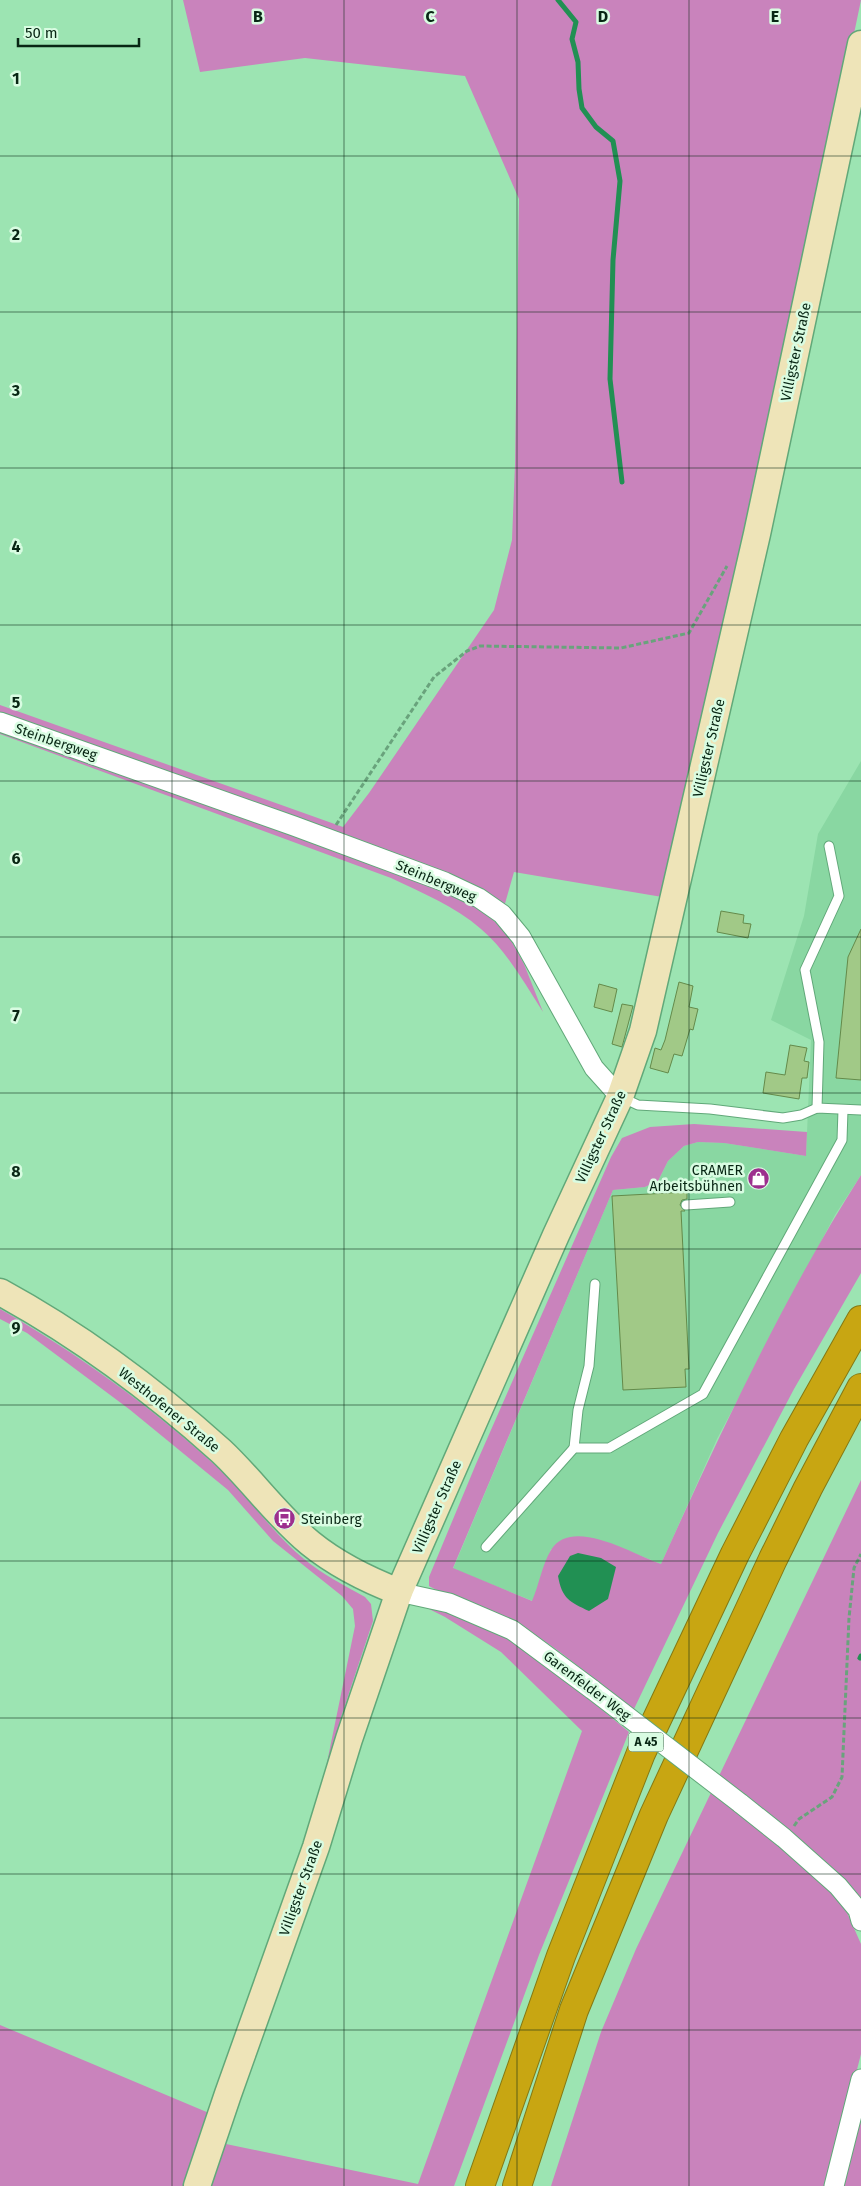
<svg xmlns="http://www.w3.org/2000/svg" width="861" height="2186" font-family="'Fira Sans',sans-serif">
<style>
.built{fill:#89d7a2}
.green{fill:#c983bc}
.water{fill:#219053}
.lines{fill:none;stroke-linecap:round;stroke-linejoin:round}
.stream{stroke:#219053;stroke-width:5}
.building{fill:#a1c987;stroke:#648a4a}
.lane-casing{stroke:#61a879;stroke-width:11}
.street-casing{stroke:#61a879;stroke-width:21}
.secondary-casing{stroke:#61a879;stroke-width:29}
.highway-casing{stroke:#857913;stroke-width:30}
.path{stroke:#69a37c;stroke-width:3;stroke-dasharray:5 2.5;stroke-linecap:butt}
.lane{stroke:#fff;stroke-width:9}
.street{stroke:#fff;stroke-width:19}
.secondary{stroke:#eee4b8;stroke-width:26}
.highway{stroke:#c8a612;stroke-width:28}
.street-bridge-casing{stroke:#61a879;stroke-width:21;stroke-linecap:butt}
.street-bridge{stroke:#fff;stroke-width:19}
.grid{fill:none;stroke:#082614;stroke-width:1;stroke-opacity:0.55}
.labels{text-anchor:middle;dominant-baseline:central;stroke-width:5;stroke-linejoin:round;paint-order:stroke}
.shield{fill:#d9fce2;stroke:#476652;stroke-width:1}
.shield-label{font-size:12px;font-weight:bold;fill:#082614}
.street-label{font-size:14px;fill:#082614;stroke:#d9fce2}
.poi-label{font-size:14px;fill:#082614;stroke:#d9fce2;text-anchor:end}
.grid-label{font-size:16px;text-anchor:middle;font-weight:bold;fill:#082614;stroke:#d9fce2;stroke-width:5;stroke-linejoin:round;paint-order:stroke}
</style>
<rect width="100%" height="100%" fill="#9ce4b2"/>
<path class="built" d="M861,761V1175L835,1215L717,1439L661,1564L619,1547L551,1549L533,1601L453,1569L613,1190L645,1187L658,1181L668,1161L684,1146L698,1142L724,1143L806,1156L811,1040L771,1020L804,916L818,834Z"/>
<g class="green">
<path d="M183,0H861L674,899L514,872L502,914L0,716V705L343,827L369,793L494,610L512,540L515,465L519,199L465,76L305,58L200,72Z"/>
<path d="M0,726L269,822L474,904L506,931L524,964L543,1012C525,984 507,951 481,929C455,906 422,893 391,878L0,734Z"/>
<path d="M694,1124L807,1132L806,1156L724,1143L698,1142L684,1146L668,1161L658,1181L645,1187L613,1190L453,1568L532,1601C539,1585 542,1565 551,1550C572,1516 634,1555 661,1564C721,1431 783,1298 861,1175V1273L794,1389L718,1533L634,1709C591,1679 554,1642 507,1619C482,1606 454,1600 429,1586V1577L476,1464L611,1157L622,1138L650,1127Z"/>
<path d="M0,1309C77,1353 150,1406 215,1465C247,1494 271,1532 304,1559C322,1574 345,1586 365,1597L371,1604L373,1621L342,1714L323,1782L355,1626L353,1609L342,1596L273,1541L228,1490L129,1409L27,1333L0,1319Z"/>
<path d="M861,1480V1901L845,1908L861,1944V2054L827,2186H551L601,2032L636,1949Z"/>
<path d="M425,1604L511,1635L629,1732L539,1955L454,2186H209L226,2144L418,2184L582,1731L501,1652L445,1617L423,1606Z"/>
<path d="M0,2025L209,2113L186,2186H0Z"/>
<path d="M861,2100V2186H838Z"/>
</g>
<path class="water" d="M578,1553L601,1558L616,1567L608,1599L589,1611C570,1602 562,1599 558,1576L570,1556Z"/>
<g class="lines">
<g class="stream">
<path d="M558,0L576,22L572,39L578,62L579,89L582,108L596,127L613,141L620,181L613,260L610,379L622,482"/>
<path d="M860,1658L861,1656"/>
</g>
</g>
<g class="building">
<path d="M721,911L744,915L743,923L751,924L748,938L717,932Z"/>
<path d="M861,929V1080L836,1078L848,957Z"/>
<path d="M679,982L693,986L689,1007L698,1009L693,1030L690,1029L682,1056L674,1054L668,1073L650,1068L655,1048L661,1050L665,1040Z"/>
<path d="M599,984L617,989L612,1012L594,1007Z"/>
<path d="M622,1004L633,1006L622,1047L612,1044Z"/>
<path d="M790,1045L807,1048L804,1061L809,1062L807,1078H802L799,1099L763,1093L766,1072L785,1075Z"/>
<path d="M687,1192V1199L682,1200L680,1205L685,1211H681L689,1369H685L686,1387L623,1390L612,1196Z"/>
</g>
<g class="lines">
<defs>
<g id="lane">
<path d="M623,1098L638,1105L710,1109L783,1118L801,1115L817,1108L861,1110"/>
<path d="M817,1108L819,1042L805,970L839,896L829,846"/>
<path d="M686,1205L730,1202"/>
<path d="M574,1448L578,1410L589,1366L595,1284"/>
<path d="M486,1547L574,1448H609L703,1394L842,1140L843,1110"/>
</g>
<g id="street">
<path d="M0,722L294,826L445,882L479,898L502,914L521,937L594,1068L620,1097"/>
<path d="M399,1592L449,1603L512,1630L593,1690"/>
<path d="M740,1803L784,1838L838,1886L858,1910L861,1921"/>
<path d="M834,2186L861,2079"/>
</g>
<g id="secondary">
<path d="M0,1292C79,1335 154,1391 221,1451C252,1480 277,1516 310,1543C337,1565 368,1580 399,1592"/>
<path d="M197,2186L228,2094L316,1847L349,1739L399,1592L556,1235L620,1097L643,1031L757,534L861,44"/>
</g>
<g id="highway">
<path d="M480,2186L561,1956L641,1753L735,1554L794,1439L861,1320"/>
<path d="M517,2186L574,2010L654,1815L773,1559L808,1488L861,1388"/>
</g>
</defs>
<use href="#lane" class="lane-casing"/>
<use href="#street" class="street-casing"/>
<use href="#secondary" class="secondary-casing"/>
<use href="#highway" class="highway-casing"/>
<g class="path">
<path d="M336,825L434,677L467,651L480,646L621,648L689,633L727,566"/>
<path d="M794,1826L799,1819L832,1797L842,1777L849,1618L854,1568L861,1554"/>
</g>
<use href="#lane" class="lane"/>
<use href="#street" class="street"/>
<use href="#secondary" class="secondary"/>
<use href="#highway" class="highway"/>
<defs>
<path id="street-bridge" d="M593,1690L740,1803"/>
</defs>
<use href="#street-bridge" class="street-bridge-casing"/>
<use href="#street-bridge" class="street-bridge"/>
</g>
<path class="grid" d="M172,0V2186M344,0V2186M517,0V2186M689,0V2186M0,156H861M0,312H861M0,468H861M0,625H861M0,781H861M0,937H861M0,1093H861M0,1249H861M0,1405H861M0,1561H861M0,1718H861M0,1874H861M0,2030H861"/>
<defs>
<symbol id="shop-disc" viewBox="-11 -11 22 22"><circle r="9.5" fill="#9d2f8e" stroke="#d9fce2"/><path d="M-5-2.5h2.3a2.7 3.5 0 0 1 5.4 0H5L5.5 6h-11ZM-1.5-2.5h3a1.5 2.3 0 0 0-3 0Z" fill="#fff"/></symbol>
<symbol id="bus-disc" viewBox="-11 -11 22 22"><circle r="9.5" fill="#9d2f8e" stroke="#d9fce2"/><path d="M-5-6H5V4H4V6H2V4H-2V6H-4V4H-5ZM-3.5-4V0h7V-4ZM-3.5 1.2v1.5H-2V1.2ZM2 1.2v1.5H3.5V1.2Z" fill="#fff"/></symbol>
</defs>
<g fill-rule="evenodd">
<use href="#shop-disc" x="746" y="1166" width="25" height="25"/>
<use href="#bus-disc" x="272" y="1506" width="25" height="25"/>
</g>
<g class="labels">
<rect class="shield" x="628.5" y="1732.5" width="35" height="19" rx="4"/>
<g class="shield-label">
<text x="646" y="1742">A 45</text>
</g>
<g class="street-label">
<text transform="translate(796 352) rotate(-78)">Villigster Straße</text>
<text transform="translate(56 742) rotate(19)">Steinbergweg</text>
<text transform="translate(709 748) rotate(-77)">Villigster Straße</text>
<text transform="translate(436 881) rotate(23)">Steinbergweg</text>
<text transform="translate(601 1137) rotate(-65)">Villigster Straße</text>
<text transform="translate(169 1410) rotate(39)">Westhofener Straße</text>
<text transform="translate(437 1507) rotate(-66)">Villigster Straße</text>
<text transform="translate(587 1686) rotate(37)">Garenfelder Weg</text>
<text transform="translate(301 1888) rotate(-70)">Villigster Straße</text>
</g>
<g class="poi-label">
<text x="743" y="1170">CRAMER<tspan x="743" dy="16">Arbeitsbühnen</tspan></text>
<text x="301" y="1519" text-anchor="start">Steinberg</text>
</g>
</g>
<g class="grid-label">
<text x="258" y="22">B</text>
<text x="430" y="22">C</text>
<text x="603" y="22">D</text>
<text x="775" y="22">E</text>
<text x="16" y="84">1</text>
<text x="16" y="240">2</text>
<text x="16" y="396">3</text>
<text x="16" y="552">4</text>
<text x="16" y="708">5</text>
<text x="16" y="864">6</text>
<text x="16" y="1021">7</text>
<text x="16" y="1177">8</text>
<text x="16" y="1333">9</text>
</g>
<path d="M18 38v8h121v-8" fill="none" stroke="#082614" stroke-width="2.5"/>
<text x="25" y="38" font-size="15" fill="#082614" stroke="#d9fce2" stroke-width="4" paint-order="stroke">50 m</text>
</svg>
